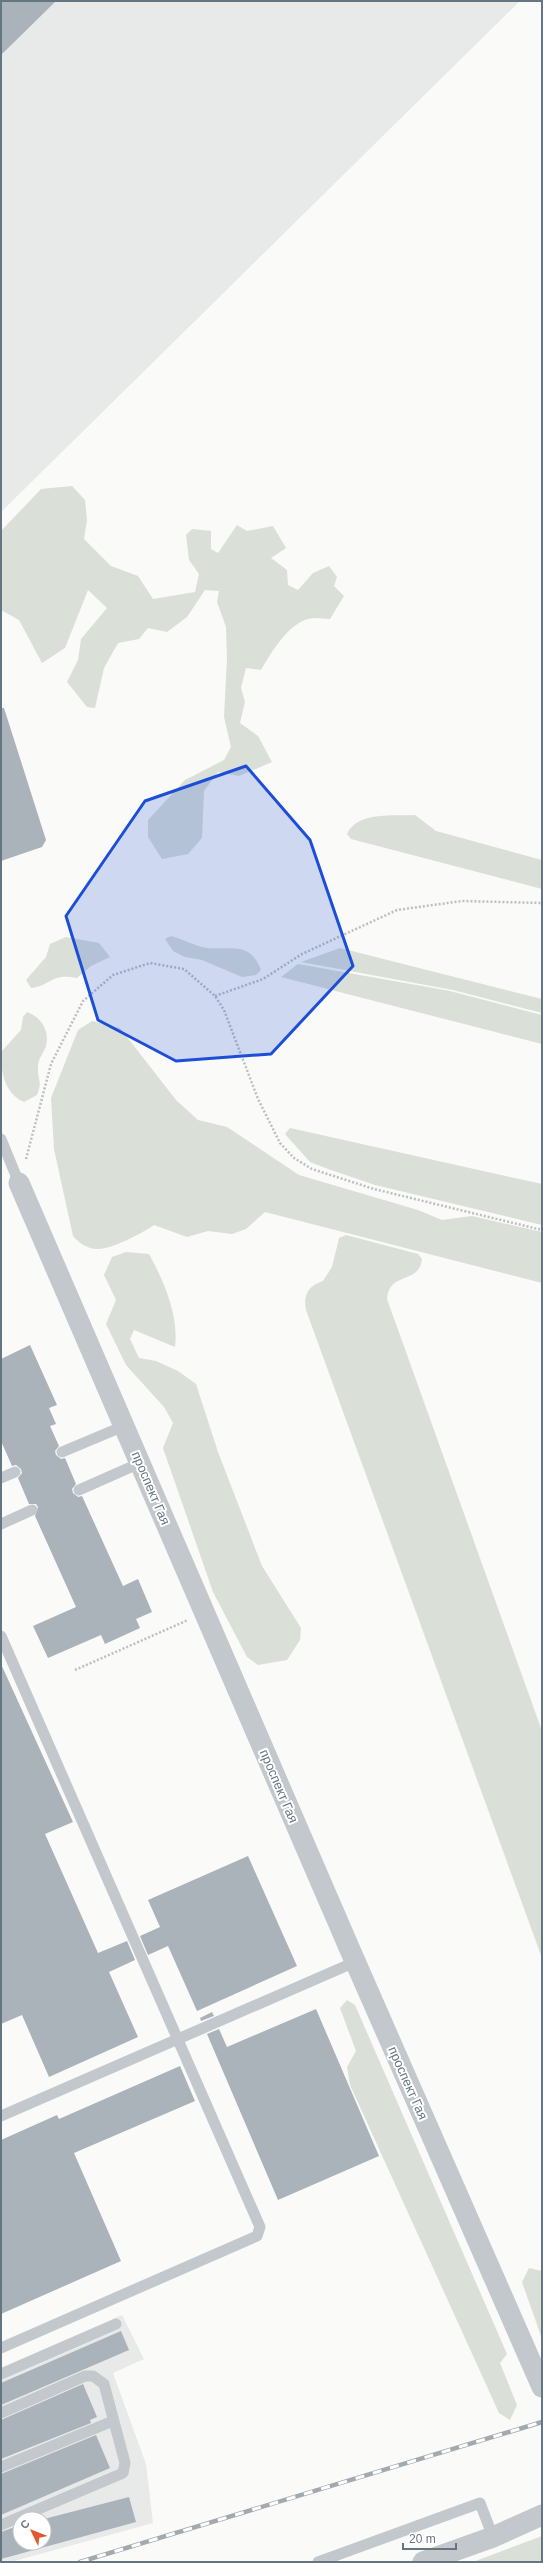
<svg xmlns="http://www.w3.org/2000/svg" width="543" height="2563" font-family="Helvetica,sans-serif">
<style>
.built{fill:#e8e9e9;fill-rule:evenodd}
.green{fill:#dadfd7}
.building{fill:#aab3b9}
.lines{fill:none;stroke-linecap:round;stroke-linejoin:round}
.path{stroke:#bbbfc2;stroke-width:2.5;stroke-dasharray:2 2;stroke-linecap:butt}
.lane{stroke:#c3c8cc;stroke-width:11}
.street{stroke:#c3c8cc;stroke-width:21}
.rail-casing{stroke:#a2aab0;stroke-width:4.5}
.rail{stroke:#fff;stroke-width:3;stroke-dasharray:9;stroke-linecap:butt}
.marked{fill:#1d4ed8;fill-opacity:0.2;stroke:#1d4ed8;stroke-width:3;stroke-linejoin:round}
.labels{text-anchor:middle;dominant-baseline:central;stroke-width:4;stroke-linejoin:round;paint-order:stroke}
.street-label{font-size:13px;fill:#657683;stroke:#fff}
</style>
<rect width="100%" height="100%" fill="#fafaf8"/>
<g class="built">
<path d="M1,1H520L1,512Z"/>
<path d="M122,2315L144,2359L113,2373L146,2464L153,2523L11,2562H1V2368ZM20,2519H44V2543H20Z"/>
</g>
<g class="green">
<path d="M72,486L85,500L87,520L84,539L111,566L138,576L153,599L195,592L199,574L189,560L186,535L192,529L211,531V549L218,553L237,525L247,531L273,526L286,548L271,558L287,570L288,585L298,590L313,573L329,566L337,577L334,586L344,596L330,619C324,619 315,617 308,619C287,625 271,653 261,670L246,668L241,688L245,702L240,723L258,736L272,762L239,776L218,772L204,791L202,838L188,854L162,859L148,837V820L185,780L224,760L231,747L224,717L227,659L226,627L217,602L219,591L205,590L187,617L167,632L148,628L139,639L118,643L104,668L95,708L87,707L67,682L78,660L81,639L107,608L88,590L65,648L42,663L19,620L1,610V531L41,489Z"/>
<path d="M415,815L436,831L542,860V889L351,839L347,834C357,811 394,816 415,815Z"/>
<path d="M171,936C182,939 195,946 207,948C232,950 250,941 261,970L256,975L242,977L202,960L185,957L173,951L165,939Z"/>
<path d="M66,937L99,943L110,957L91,966L77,978C50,973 53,985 31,988L26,980L46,957L50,944Z"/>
<path d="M340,948L542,999V1013L453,990L301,962Z"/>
<path d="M298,964L450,991L542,1015V1044L281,977Z"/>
<path d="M27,1012C41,1017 50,1031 46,1046C44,1052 38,1059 38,1066C37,1079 43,1081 37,1095L24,1102C4,1093 1,1072 1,1052L21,1030L23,1017Z"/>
<path d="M92,1021L120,1028L176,1100L198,1120L227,1127L299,1175L418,1210L442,1220L472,1216L542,1232V1283L265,1212L246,1229L232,1234L208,1231L187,1237L154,1225C143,1233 110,1250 97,1249C88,1249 79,1243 73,1236L54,1149L51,1098L78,1030Z"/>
<path d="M290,1128L542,1184V1225L375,1185L328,1169L310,1162L285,1134Z"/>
<path d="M346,1235L418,1254L422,1259C419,1285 389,1271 387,1299L542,1731V1958L306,1310C303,1295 308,1286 323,1281L332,1267L339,1238Z"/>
<path d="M126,1252L149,1254C164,1281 179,1316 175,1347L134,1330L130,1339L139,1358L156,1361L178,1371L196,1384L218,1452L262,1566L301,1628L300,1640L287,1660L258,1665L247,1657L213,1592L163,1448L173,1423L164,1407L126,1365L106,1324L116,1300L104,1275L112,1257Z"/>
<path d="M347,2000L355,2005L507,2354L500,2363L517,2405L510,2420L499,2413L350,2085L347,2067L356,2051L340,2008Z"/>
<path d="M529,2268L542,2271V2339L522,2282Z"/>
<path d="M542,2536V2562H473Z"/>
</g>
<g class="building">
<path d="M1,1H56L1,55Z"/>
<path d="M1,708H4L46,840L42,847L1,861Z"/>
<path d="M30,1345L57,1405L49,1408L56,1424L50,1426L59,1446L55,1451L56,1455L61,1459L65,1458L76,1484L72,1489L73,1493L78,1497L82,1496L123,1586L138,1579L152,1612L136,1619L140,1628L105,1644L101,1635L48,1658L33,1626L76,1607L35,1516L38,1507L36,1504H29L18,1478L22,1473L21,1469L16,1465L12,1466L1,1441V1359Z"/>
<path d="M1,1664L73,1822L45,1834L98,1953L127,1941L135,1960L109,1972L138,2037L49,2077L22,2015L1,2024Z"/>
<path d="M248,1856L297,1966L197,2011L168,1946L148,1955L140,1936L160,1927L148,1900Z"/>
<path d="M316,2009L379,2156L278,2200L207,2034L219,2029L227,2047Z"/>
<path d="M212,2012L214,2016L201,2021L200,2018Z"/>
<path d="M180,2066L195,2101L74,2153L121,2261L1,2314V2140L57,2115L59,2119Z"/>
<path d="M121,2331L129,2350L1,2405V2383Z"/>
<path d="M83,2384L97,2417L90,2420L91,2423L1,2459V2420Z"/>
<path d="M96,2435L110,2468L1,2515V2474Z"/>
<path d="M129,2497L136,2522L1,2559V2532L20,2525V2543H44V2519Z"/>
</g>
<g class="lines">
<g class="path">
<path d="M215,996L263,979L302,954L397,910L462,901L542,903"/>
<path d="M26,1159L51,1064L83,1001L113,975L150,963L184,969L215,996L224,1010L258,1099L280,1143L294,1158L312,1169L374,1189L542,1230"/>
<path d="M75,1670L188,1620"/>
</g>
<g class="lane">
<path d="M1,1139L19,1183"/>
<path d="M62,1452L124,1426"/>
<path d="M1,1478L15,1472"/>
<path d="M79,1490L140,1463"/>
<path d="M1,1524L32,1510"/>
<path d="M1,1636L260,2227L257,2236L1,2348"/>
<path d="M1,2116L355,1962"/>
<path d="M1,2374L116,2324"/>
<path d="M1,2413L85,2376H93L104,2384L125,2463L123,2473L1,2525"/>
<path d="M1,2467L113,2421"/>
<path d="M318,2562L480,2503L493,2537"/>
</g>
<g class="street">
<path d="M19,1183L351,1952L542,2387"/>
<path d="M423,2562L493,2537L542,2515"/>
</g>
<defs>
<path id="rail" d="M80,2562L542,2422"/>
</defs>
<use href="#rail" class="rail-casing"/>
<use href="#rail" class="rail"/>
</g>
<path class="marked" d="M246,766L310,840L353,966L271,1054L176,1061L98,1020L66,916L145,801Z"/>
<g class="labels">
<g class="street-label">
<text transform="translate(151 1488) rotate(67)">проспект Гая</text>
<text transform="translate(279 1786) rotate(67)">проспект Гая</text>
<text transform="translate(408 2083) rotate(66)">проспект Гая</text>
</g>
</g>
<rect width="543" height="2563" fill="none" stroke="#657683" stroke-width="4"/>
<g transform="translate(32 2531) rotate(313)"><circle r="19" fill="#ffffff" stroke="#c1c8cd"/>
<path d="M0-3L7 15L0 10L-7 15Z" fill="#e4572e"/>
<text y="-6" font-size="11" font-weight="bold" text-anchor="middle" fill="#657683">С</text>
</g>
<path d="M403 2543v6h53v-6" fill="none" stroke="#657683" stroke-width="2"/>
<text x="409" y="2543" font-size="12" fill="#657683" stroke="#ffffff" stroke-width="3" paint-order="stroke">20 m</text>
</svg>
